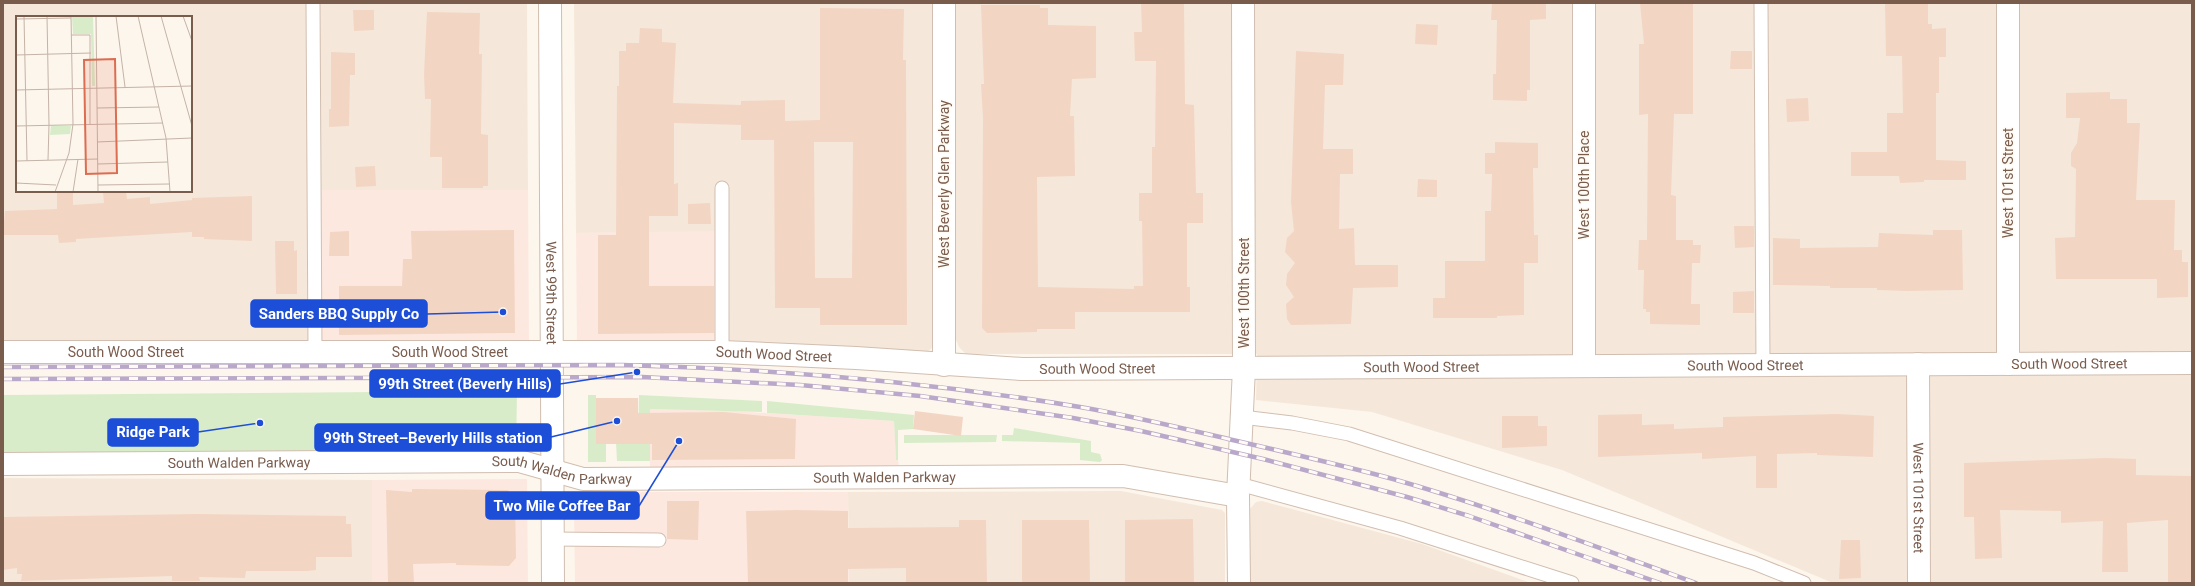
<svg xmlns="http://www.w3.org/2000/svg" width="2195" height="586" font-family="Roboto,sans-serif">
  <rect width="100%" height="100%" fill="#fdf6ec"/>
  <g fill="#f5e8da" fill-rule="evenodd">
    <path d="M 3,3 L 527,3 L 528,190 L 314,190 L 315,343 L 3,342 ZM 17,17 L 191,17 L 191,191 L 17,191 Z"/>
    <polygon points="574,3 933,3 933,347 927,352 918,351 729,343 729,232 576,233"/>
    <polygon points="956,3 2192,3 2192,583 1833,583 1562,470 1372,412 1256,400 1257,354 966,354 959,347 956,340"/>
    <polygon points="3,478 372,480 372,583 3,583"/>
    <polygon points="1121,491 1222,510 1225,513 1225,583 849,583 848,492"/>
    <polygon points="1262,501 1422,544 1531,583 1250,583 1249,510 1256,502"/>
  </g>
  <g fill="#fde8e0">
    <polygon points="314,190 528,190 529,343 315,343"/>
    <polygon points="730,231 729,343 577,344 576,233"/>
    <polygon points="650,409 734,411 894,421 896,460 898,460 899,467 650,468"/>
    <polygon points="527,479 528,583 372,583 372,480"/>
    <polygon points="585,492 848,492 849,583 575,583 574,504 579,493"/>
  </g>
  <g fill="#d8ecc9">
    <polygon points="517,391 516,453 3,452 3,395"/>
    <polygon points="588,395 596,395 596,443 606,444 606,462 588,462"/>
    <polygon points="639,395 762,401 762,412 650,409 650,461 617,461 616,443 638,443"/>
    <polygon points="767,401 914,415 913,429 898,430 898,460 896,460 894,421 767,413"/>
    <polygon points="1014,428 1091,441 1091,452 1100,454 1102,460 1100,462 1080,460 1080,443 1002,441 1002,435 1013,435"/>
    <polygon points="904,435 997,435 996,442 904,443"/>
  </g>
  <g fill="#f3d5c3" fill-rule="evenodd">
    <polygon points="1141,3 1184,3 1185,104 1194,105 1196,193 1203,193 1203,223 1187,223 1187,287 1190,287 1190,312 1075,312 1075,329 1037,329 1037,332 987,333 982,328 982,318 983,118 981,84 984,84 981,5 1040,5 1040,8 1048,8 1048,25 1096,26 1096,78 1072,79 1070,116 1074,116 1075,176 1037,177 1038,287 1134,289 1134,286 1143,286 1142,221 1139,221 1139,193 1152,193 1152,147 1155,147 1156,61 1135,61 1134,32 1142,32"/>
    <polygon points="1492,3 1546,3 1546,19 1530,20 1530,90 1527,90 1527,101 1493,100 1493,74 1496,74 1497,20 1491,20"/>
    <polygon points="1640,3 1693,3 1693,114 1674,114 1671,195 1676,196 1676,240 1693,240 1693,245 1701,245 1700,263 1692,263 1691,304 1700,304 1700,325 1650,324 1650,312 1646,312 1646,309 1643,309 1644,270 1638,270 1639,240 1647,240 1648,114 1639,115 1639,44 1644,44"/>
    <polygon points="1885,3 1928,3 1928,24 1932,24 1932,29 1946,28 1946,57 1939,57 1939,93 1936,93 1936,160 1966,161 1966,180 1924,180 1924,182 1900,183 1899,176 1851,176 1851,152 1887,152 1887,113 1903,113 1902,56 1886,56"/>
    <path d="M 820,8 L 904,9 L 903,60 L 906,60 L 907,325 L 820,325 L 820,308 L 775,308 L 774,140 L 741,140 L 741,125 L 674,123 L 674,184 L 678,183 L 678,216 L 649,216 L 649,286 L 714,286 L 714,333 L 598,334 L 598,235 L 616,235 L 617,86 L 619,86 L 619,51 L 626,51 L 626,43 L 639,43 L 640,28 L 662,29 L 662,42 L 676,43 L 673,103 L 741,105 L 741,101 L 785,100 L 785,121 L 820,120 ZM 814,142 L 853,142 L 852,278 L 815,278 Z"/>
    <polygon points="353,10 374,10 374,30 354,31"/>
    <polygon points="427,12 480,13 479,54 482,54 481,134 488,135 488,186 483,186 483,188 442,188 442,157 430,157 431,99 425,99 424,74"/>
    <polygon points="1416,24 1438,25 1437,45 1415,44"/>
    <polygon points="1296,51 1344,54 1343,85 1325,85 1323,149 1353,149 1353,174 1340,174 1339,229 1354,228 1355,265 1398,265 1398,287 1353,288 1351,324 1291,325 1287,319 1286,304 1294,297 1286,285 1287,274 1295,263 1285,252 1287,238 1294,231 1291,202"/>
    <polygon points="1731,51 1752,51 1752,69 1730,69"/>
    <polygon points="331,52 355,53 355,75 350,75 349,126 329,127 329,109 331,109"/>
    <polygon points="2110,92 2110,99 2127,99 2127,123 2140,123 2136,200 2175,200 2174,250 2182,250 2182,262 2188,262 2188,297 2157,298 2157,279 2056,279 2055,238 2075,237 2076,169 2071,166 2071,153 2077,143 2080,118 2066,118 2066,93"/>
    <polygon points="1808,98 1809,121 1787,122 1786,99"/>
    <polygon points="1495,142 1538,143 1538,168 1533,168 1534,235 1538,235 1538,263 1524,263 1524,315 1497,316 1497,318 1433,318 1433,298 1445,298 1445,261 1485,261 1485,211 1491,211 1492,174 1485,174 1485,153 1495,153"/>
    <polygon points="375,166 376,186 356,187 355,167"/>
    <polygon points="1418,179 1437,180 1437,197 1417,197"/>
    <polygon points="57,191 73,191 73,205 104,203 103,193 126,191 127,199 150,197 150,204 192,200 192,198 252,196 252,241 204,239 204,237 192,237 192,232 76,239 76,242 59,243 58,235 3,235 5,211 57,209"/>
    <polygon points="710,203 711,224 688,224 688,204"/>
    <polygon points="1734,226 1754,226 1754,247 1735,248"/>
    <polygon points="514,230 515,333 339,335 339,286 402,286 403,259 412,259 411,231"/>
    <polygon points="1933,230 1962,230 1963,290 1907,291 1877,290 1877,288 1830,288 1830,286 1773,285 1773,238 1800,239 1800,248 1878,247 1879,233 1933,235"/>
    <polygon points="349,231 349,256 329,256 330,232"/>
    <polygon points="275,241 294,241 294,251 297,250 297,294 276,294"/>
    <polygon points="1754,291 1754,313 1733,313 1733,292"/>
    <polygon points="596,398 638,398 638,413 724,412 796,419 795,459 652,460 652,444 596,444"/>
    <polygon points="915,411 963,417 961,436 913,429"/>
    <polygon points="1642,414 1642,425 1674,424 1674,429 1723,427 1723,417 1837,414 1874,416 1873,457 1817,455 1817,453 1777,454 1777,488 1756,488 1756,456 1702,459 1702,453 1598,457 1598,415"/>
    <polygon points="1502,416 1538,416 1538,426 1547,426 1547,446 1502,448"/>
    <polygon points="2106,458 2136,459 2136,475 2192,476 2192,582 2168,582 2168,520 2127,523 2128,572 2102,572 2103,521 2061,523 2061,511 2000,510 2002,558 1975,559 1974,517 1964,517 1964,463"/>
    <polygon points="412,489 508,490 515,498 516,558 509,566 456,565 456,563 413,564 414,583 388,583 386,490 412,492"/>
    <polygon points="667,501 699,501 698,540 667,539"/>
    <polygon points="796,510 848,511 848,528 959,527 959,520 986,520 987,583 913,583 906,582 906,568 848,569 848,583 748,583 746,511"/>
    <polygon points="197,514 346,516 346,524 351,524 352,557 316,557 316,570 308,571 246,571 245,578 199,577 200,581 172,581 172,576 21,581 22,574 17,574 17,568 3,570 3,517"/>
    <polygon points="1193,519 1194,583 1125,583 1125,520"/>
    <polygon points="1022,520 1089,520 1090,583 1022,583"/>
    <polygon points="1841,540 1860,540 1861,578 1839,579"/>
  </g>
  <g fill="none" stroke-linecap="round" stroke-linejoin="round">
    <g stroke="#d1beb0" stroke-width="15">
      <g id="service">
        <polyline points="313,3 315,352"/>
        <polyline points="1761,3 1763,365"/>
        <polyline points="722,188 722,352"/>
        <polyline points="1242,417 1292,423 1349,434 1754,563 1804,583"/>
        <polyline points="1239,484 1400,528 1572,583"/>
        <polyline points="552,539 659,540"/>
      </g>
    </g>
    <g stroke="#d1beb0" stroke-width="24">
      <g id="minor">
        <polyline points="1584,3 1584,366"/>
        <path id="s1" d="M 3,352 L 722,352 L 856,358 L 1022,369 L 2192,363"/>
        <path id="s2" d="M 1918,364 L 1919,583"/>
        <polyline points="2008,364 2008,3"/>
        <polyline points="944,365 944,3"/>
        <path id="s3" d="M 3,464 L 519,461 L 583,479 L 1123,476 L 1238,496"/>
        <polyline points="1239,583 1238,496 1244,368 1243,3"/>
      </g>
    </g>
    <g stroke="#d1beb0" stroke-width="24">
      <g id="tertiary">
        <path id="s4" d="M 550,3 L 553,583"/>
      </g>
    </g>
    <use href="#service" stroke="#fff" stroke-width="13"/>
    <use href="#minor" stroke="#fff" stroke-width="22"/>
    <use href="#tertiary" stroke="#fff" stroke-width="22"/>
    <g stroke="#b9a8c9" stroke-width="4.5">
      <g id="rail">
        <path d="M 3,367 L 623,365 C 777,369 929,382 1080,407 C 1133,416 1185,429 1237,441 C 1289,453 1341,465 1393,479 C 1495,508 1596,547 1696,583"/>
        <polyline points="3,379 642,377 800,385 920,396 1073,418 1141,431 1263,459 1407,497 1469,516 1660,583"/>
      </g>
    </g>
    <use href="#rail" stroke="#fffaf3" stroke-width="3" stroke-dasharray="9" stroke-linecap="butt"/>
  </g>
  <g text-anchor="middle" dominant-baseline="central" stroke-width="3" stroke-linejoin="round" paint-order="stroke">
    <g font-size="14" fill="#7a5c4d" stroke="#fffaf3">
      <text transform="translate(2008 183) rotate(-90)">West 101st Street</text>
      <text transform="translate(944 184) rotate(-90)">West Beverly Glen Parkway</text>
      <text transform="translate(1584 185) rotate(-90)">West 100th Place</text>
      <text stroke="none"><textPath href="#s4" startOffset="290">West 99th Street</textPath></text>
      <text transform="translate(1244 293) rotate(-90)">West 100th Street</text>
      <text stroke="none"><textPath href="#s1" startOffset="123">South Wood Street</textPath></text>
      <text stroke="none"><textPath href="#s1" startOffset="447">South Wood Street</textPath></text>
      <text stroke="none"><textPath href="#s1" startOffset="771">South Wood Street</textPath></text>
      <text stroke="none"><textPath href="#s1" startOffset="2067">South Wood Street</textPath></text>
      <text stroke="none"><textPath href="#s1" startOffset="1743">South Wood Street</textPath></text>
      <text stroke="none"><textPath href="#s1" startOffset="1419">South Wood Street</textPath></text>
      <text stroke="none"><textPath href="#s1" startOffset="1095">South Wood Street</textPath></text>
      <text stroke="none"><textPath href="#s3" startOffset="236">South Walden Parkway</textPath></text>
      <text stroke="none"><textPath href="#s3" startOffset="560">South Walden Parkway</textPath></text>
      <text stroke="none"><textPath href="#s3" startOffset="884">South Walden Parkway</textPath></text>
      <text stroke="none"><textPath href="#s2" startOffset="134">West 101st Street</textPath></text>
    </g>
  </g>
  <g transform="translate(16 16)">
    <rect width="176" height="176" fill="#fdf6ec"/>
    <path d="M 56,0 L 77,0 L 79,70 L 76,70 L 75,18 L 57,18 ZM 35,110 L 55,110 L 54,118 L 34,119 Z" fill="#d8ecc9"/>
    <path fill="none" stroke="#c5b3a7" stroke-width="1" d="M 8,0 L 11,145M 31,0 L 33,109 L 32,144M 80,0 L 82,176M 100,0 L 109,71M 122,0 L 150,122 L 154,176M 145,0 L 176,110M 167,0 L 176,25M 0,3 L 55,2M 55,19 L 74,19 L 74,108M 0,39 L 75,37M 0,74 L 176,70M 81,92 L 143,91M 0,110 L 147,107M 81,126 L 176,122M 0,145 L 82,143M 82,148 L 152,146M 0,167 L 40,169M 82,169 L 154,168M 39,176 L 53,137 L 57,108 L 55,0M 57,176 L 62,143"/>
    <path fill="#dc6d51" fill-opacity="0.15" stroke="#dc6d51" stroke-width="2" d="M 99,43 L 101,157 L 70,158 L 68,44 Z"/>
    <rect width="176" height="176" fill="none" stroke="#7a5c4d" stroke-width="2"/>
  </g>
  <path fill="none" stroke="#1d4ed8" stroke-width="1.5" d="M503 312L427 314M637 372L560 384M260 423L198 432M617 421L551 437M679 441L639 506"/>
  <g fill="#1d4ed8" stroke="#fffaf3" stroke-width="1.5">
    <circle cx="503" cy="312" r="4"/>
    <circle cx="637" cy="372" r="4"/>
    <circle cx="260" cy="423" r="4"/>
    <circle cx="617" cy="421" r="4"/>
    <circle cx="679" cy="441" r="4"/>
  </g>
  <g fill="#1d4ed8" stroke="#1d4ed8" stroke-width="1.5">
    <rect x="251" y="300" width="176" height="27" rx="4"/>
    <rect x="370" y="370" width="190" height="27" rx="4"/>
    <rect x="108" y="419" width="90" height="27" rx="4"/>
    <rect x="315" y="424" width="236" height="27" rx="4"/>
    <rect x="486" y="492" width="153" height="27" rx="4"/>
  </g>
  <g font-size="15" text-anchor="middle" font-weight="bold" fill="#fff">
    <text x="339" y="319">Sanders BBQ Supply Co</text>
    <text x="465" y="389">99th Street (Beverly Hills)</text>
    <text x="153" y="437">Ridge Park</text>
    <text x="433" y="443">99th Street–Beverly Hills station</text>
    <text x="562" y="511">Two Mile Coffee Bar</text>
  </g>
  <rect width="2195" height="586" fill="none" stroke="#7a5c4d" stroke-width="8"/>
</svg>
